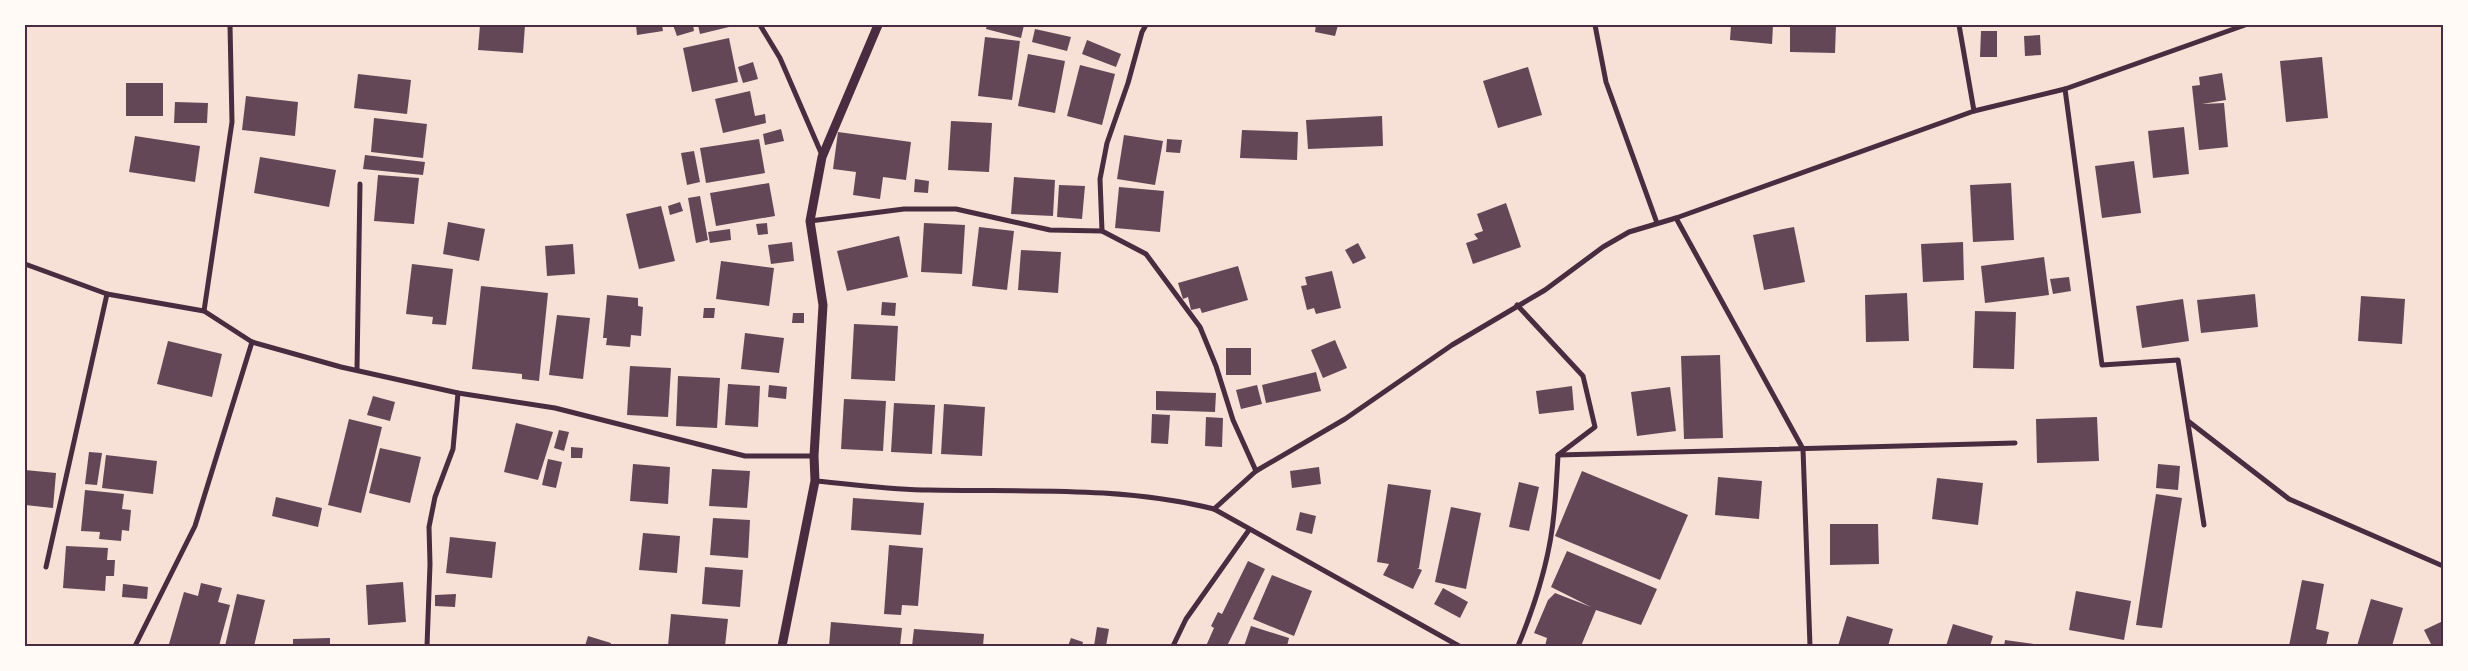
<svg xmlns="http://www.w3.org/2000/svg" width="2468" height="671" font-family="Spectral,serif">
  <rect width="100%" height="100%" fill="#f7e1d7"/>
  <g fill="#644757">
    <polygon points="480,25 525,25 523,53 478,50"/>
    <polygon points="636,25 662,25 663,31 637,35"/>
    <polygon points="673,25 693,25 694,31 677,36"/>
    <polygon points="698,25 733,25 733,26 700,34"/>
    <polygon points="987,25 1024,25 1021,38 986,29"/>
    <polygon points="1316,25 1338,25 1335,36 1315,32"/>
    <polygon points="1731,25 1773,25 1772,44 1730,40"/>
    <polygon points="1790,25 1836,25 1835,53 1790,52"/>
    <polygon points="1035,29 1071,37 1067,51 1032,42"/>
    <polygon points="1981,31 1997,31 1997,57 1980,57"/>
    <polygon points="2040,35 2041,55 2025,56 2024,36"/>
    <polygon points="985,37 1020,41 1012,100 978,96"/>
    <polygon points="729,38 738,82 692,92 683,48"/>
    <polygon points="1087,40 1121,54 1116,67 1082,54"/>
    <polygon points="1028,54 1065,61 1055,113 1018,106"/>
    <polygon points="2322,57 2328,118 2286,122 2280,61"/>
    <polygon points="753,62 758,79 743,83 738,67"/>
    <polygon points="1080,65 1115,74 1102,125 1067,116"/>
    <polygon points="1528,67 1542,115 1498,128 1483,81"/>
    <polygon points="2222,73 2226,100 2202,104 2224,103 2228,147 2199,150 2192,86 2200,85 2199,77"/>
    <polygon points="358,74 411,80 407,114 354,108"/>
    <rect x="126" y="83" width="37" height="33"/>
    <polygon points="750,91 755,116 765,114 766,123 723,133 715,99"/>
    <polygon points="246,96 298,102 295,136 242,130"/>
    <polygon points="175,102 208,103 207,123 174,123"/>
    <polygon points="1382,116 1383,146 1308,149 1306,120"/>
    <polygon points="374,118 427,124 423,158 371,152"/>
    <polygon points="951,121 992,123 989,172 948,170"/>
    <polygon points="2184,127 2189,174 2153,178 2148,131"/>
    <polygon points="781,129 784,141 765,145 763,134"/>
    <polygon points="1242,130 1298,132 1297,160 1240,158"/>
    <polygon points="838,132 911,142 906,180 883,177 880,199 853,195 856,172 833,169"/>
    <polygon points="1124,135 1163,141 1155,185 1117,179"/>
    <polygon points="135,136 200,146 195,182 129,172"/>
    <polygon points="759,139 765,173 706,183 700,148"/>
    <polygon points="1167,139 1182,140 1180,153 1166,152"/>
    <polygon points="694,151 700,182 687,185 681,153"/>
    <polygon points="365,155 425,162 423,175 363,169"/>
    <polygon points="260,157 336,170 329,207 254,193"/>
    <polygon points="2134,161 2141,213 2102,218 2095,166"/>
    <polygon points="378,175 419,178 414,224 374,221"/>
    <polygon points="1014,177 1055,180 1053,216 1011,214"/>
    <polygon points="915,179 929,181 928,193 914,192"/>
    <polygon points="769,183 775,216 716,226 710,193"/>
    <polygon points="2011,183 2014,240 1973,242 1970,185"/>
    <polygon points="1059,185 1085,186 1082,219 1057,217"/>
    <polygon points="1119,187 1164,191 1160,232 1115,228"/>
    <polygon points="700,196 708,240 696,243 688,198"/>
    <polygon points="680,202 683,211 670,215 668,206"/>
    <polygon points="1506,203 1521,247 1473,264 1466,243 1478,239 1474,234 1483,231 1477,214"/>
    <polygon points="661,206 675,261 639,269 626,214"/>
    <polygon points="448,222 485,229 479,261 443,254"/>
    <polygon points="767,223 768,234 758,235 756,224"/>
    <polygon points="924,223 965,225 962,274 921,272"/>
    <polygon points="979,227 1014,231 1007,290 972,286"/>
    <polygon points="1794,227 1805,282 1764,290 1753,235"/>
    <polygon points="730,229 731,240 710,243 708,232"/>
    <polygon points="899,236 908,277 847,291 837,251"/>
    <polygon points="792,242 794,261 771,264 768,245"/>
    <polygon points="1963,242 1964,280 1923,282 1921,244"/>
    <polygon points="1358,243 1366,258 1353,264 1345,250"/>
    <polygon points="573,244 575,274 547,276 545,246"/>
    <polygon points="1021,250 1061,252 1058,293 1018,290"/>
    <polygon points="2044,257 2049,295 1985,303 1981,266"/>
    <polygon points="721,261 774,268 769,306 716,299"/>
    <polygon points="412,264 453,269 446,325 432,324 433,317 406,314"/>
    <polygon points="1238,266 1248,300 1202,313 1200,308 1191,310 1188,297 1183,299 1178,283"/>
    <polygon points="1332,271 1341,308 1316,314 1314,308 1307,310 1301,286 1307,285 1305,277"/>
    <polygon points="2069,277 2071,291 2053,294 2050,279"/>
    <polygon points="481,286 548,293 539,381 522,379 522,374 472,369"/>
    <polygon points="1907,293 1909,341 1866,342 1865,295"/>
    <polygon points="2255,294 2258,327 2201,333 2197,300"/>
    <polygon points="607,295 638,298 638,306 643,307 641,336 631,335 630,347 606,345 607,338 603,338"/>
    <polygon points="2361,296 2405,299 2402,344 2358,341"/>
    <polygon points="2183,299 2189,341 2142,348 2136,306"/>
    <polygon points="882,302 896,303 895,316 881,315"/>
    <polygon points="704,308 715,308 714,318 703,318"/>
    <polygon points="1975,311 2016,312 2014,369 1973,368"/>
    <polygon points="793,313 804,313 804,323 792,323"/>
    <polygon points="557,315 590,318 583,379 549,375"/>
    <polygon points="854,324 898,326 895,381 851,379"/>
    <polygon points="745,333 784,338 779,373 741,369"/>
    <polygon points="1335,340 1347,368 1323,378 1311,350"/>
    <polygon points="168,341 222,354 212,397 157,384"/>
    <rect x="1226" y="348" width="25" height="27"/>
    <polygon points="1720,355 1723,438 1684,439 1681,356"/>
    <polygon points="630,366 671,368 668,417 627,415"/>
    <polygon points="1316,372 1321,391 1266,403 1262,385"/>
    <polygon points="678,376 720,378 717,428 676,426"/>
    <polygon points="728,384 760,386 758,427 725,425"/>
    <polygon points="769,385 787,387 786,399 768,397"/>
    <polygon points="1257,385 1262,404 1241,409 1236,390"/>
    <polygon points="1572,386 1574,410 1539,414 1536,391"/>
    <polygon points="1670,387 1676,431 1637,436 1631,392"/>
    <polygon points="1156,391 1216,393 1215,412 1156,410"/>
    <polygon points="373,396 395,402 390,421 367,415"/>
    <polygon points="844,399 886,401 883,451 841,449"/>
    <polygon points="894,403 935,405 932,454 891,452"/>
    <polygon points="944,404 985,407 982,456 941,454"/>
    <polygon points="1152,414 1170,415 1168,444 1151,443"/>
    <polygon points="1206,417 1223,418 1222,447 1205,446"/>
    <polygon points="2097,417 2099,461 2037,463 2036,419"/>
    <polygon points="349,419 382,427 361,513 328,505"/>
    <polygon points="516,423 553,432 538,480 504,472"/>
    <polygon points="559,430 569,432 564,451 554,448"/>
    <polygon points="571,447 583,448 582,458 571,458"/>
    <polygon points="380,448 421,457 410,503 369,493"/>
    <polygon points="89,452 102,453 97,485 85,484"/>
    <polygon points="106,455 157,461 153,494 102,488"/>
    <polygon points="548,459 562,462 556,488 542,485"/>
    <polygon points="633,464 670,467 668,504 630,501"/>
    <polygon points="2158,464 2180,466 2178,490 2156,488"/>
    <polygon points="1319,467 1321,484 1292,488 1290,471"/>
    <polygon points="712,469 750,471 747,508 709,506"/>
    <polygon points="25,470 56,473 53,508 25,505"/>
    <polygon points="1582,471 1688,515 1660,580 1555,536"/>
    <polygon points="1718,477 1762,481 1759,519 1715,515"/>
    <polygon points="1937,478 1983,483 1978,525 1932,519"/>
    <polygon points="1519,482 1539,487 1529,531 1509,527"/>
    <polygon points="1388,484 1431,490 1419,568 1417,568 1422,570 1413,589 1383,575 1389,564 1377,562"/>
    <polygon points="85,490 124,494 122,509 131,510 129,531 122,530 121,541 99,539 100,532 81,531"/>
    <polygon points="2156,494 2182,498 2162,628 2136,625"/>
    <polygon points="276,497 322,508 318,527 272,516"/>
    <polygon points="853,498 924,503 921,535 851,530"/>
    <polygon points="1451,507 1481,513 1466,589 1435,582"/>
    <polygon points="1300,512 1316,516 1312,534 1296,530"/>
    <polygon points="713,518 750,520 748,558 710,555"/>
    <polygon points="1830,524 1878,524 1879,564 1830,565"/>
    <polygon points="643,533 680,536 677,573 639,570"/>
    <polygon points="450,537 496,542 492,578 446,573"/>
    <polygon points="889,545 923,548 918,606 902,605 901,615 884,614"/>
    <polygon points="66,546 108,548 107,560 115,560 114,576 106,576 105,591 63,588"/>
    <polygon points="1567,551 1657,589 1641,625 1596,610 1581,646 1545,646 1547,638 1534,633 1548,600 1555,593 1591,607 1551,587"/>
    <polygon points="1248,561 1265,569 1227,646 1206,646 1214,628 1211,626 1218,612 1222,614"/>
    <polygon points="705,567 743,570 740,607 702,604"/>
    <polygon points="1272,575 1312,591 1294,636 1253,619"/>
    <polygon points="2302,580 2324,584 2316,629 2329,632 2326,646 2289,646"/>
    <polygon points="403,582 406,622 368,625 366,585"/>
    <polygon points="201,583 222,588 218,602 230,605 219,646 169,644 184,592 198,596"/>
    <polygon points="123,584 148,587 147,599 122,597"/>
    <polygon points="1443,588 1468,602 1460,618 1434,604"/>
    <polygon points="2076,591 2131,601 2124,640 2069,630"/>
    <polygon points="237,594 265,600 254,646 225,646"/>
    <polygon points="456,594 455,607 435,606 435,595"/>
    <polygon points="2371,599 2403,608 2392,646 2357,646"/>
    <polygon points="671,614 728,619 725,646 668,646"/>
    <polygon points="1847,616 1893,629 1888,646 1838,646"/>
    <polygon points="2443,621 2443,646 2432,646 2424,630"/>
    <polygon points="831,622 902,628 900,646 829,646"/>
    <polygon points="1953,624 1993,636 1990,646 1946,646"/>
    <polygon points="1251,626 1289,638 1287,646 1244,646"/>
    <polygon points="1097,627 1109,629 1106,646 1094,646"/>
    <polygon points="914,629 984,634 983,646 912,646"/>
    <polygon points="588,636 611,643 610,646 585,646"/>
    <polygon points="330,638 330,646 293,646 293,639"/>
    <polygon points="1071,638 1083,642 1082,646 1068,646"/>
    <polygon points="2005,640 2042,645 2042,646 2004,646"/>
  </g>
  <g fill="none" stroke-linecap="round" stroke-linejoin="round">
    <g stroke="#4a2c40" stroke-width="5">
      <polyline points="760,25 780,58 822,155"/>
      <polyline points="1595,25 1606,82 1657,223"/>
      <polyline points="1959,25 1974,111"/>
      <polyline points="2065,89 2102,365 2178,360 2204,525"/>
      <polyline points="1676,218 1803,449 1810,646"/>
      <polyline points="810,221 904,209 956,209 1050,230 1102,231 1146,254 1200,327 1216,366 1233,420 1256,471"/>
      <polyline points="1102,231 1100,179 1107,143 1128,83 1142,32 1146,25"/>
      <polyline points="25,264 107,294 204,311 252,342 341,367 458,393 555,408 745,456 814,456"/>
      <path d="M 1517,305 L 1583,376 L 1595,427 L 1558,455 C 1557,474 1556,494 1554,513 C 1550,558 1535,605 1518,646"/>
      <polyline points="204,311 232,122 230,25"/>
      <polyline points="357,369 360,184"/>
      <polyline points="2188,421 2289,499 2443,566"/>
      <polyline points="1558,455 2015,443"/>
      <path d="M 815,481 C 853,484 891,490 929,490 C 1024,492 1121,486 1214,509 L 1459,646"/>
      <polyline points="1214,509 1256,471 1345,419 1452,345 1545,290 1603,247 1629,232 1676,218 1974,111 2065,89 2245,25"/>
      <polyline points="46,567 107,294"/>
      <polyline points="135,646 195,526 252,342"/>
      <polyline points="427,646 430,564 429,527 435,497 453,449 458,393"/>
      <polyline points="1173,646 1186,619 1249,530"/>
    </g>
    <polyline stroke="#4a2c40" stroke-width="9" points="782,646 815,481 814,456 823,305 810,221 822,157 878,25"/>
  </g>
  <rect width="2468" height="671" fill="none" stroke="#fffaf5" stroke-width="52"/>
  <rect x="26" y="26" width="2416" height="619" fill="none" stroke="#4a2c40" stroke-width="2"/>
</svg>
